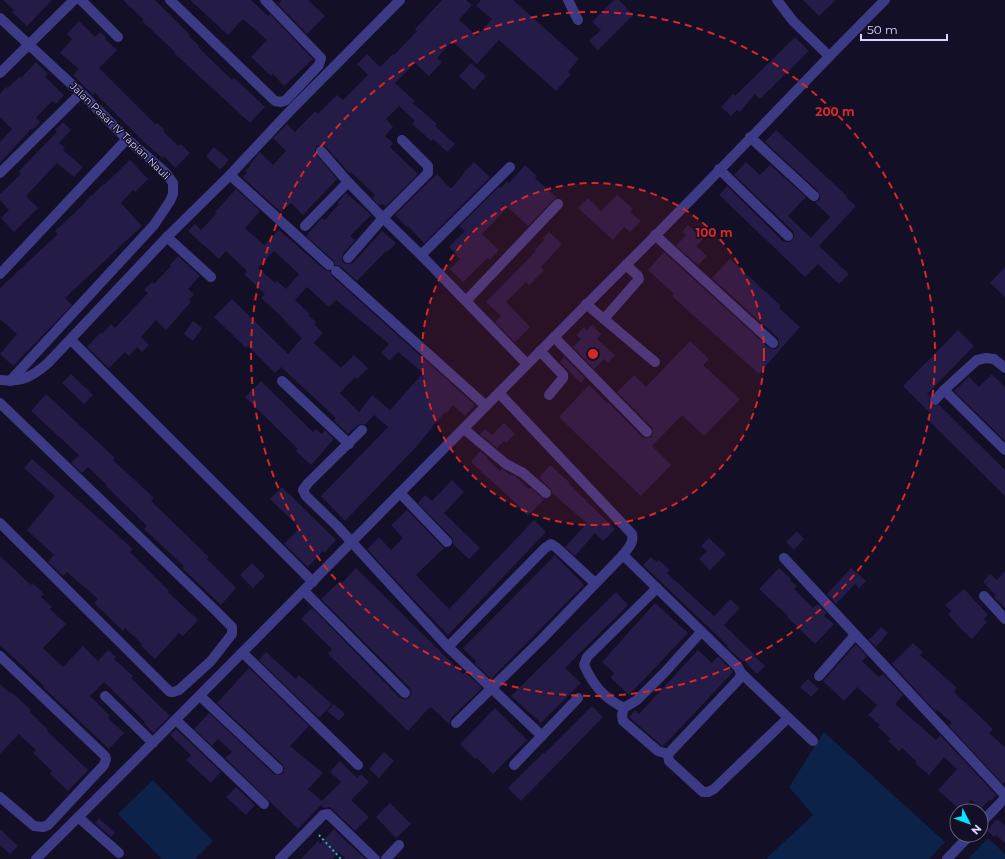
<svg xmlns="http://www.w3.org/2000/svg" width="1005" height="859" font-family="Montserrat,sans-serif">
  <rect width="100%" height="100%" fill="#130f26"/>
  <g fill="#0c2248">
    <polygon points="824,732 945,842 929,859 766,859 813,815 789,787"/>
    <polygon points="153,780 213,841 195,859 162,859 118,814"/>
    <polygon points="988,838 1005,854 1005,859 968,859"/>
  </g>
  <g fill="#241b47" fill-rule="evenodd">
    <polygon points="3,0 52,0 27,26 12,12 14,10"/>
    <polygon points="123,0 155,0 190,35 189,36 199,46 198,47 232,80 234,78 265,107 250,123 174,53 175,52 142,21 144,20"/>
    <polygon points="190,0 251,0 268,16 270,14 313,59 284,86 273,74 271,76 251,57 267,40 243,19 228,35"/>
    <polygon points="282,0 308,0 325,16 307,34 278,4"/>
    <polygon points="442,0 466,0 472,5 459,20 477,36 492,19 476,6 481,0 513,0 579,59 568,72 571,74 556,91 499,40 477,64 452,41 437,58 442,62 429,76 415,63 395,83 415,101 413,103 437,124 435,126 455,144 447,152 433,139 431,141 412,124 415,121 399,106 386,119 393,127 385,136 393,143 390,147 418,174 386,206 381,204 379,205 372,198 375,195 351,172 350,174 326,147 323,145 316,146 315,153 337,179 303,215 291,203 281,212 242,177 247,173 245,171 251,165 250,164 260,152 273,165 286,151 273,138 287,124 295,132 315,111 318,114 337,95 343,100 368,75 357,64 367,54 380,67 393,54 394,55 417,31 415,29"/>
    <polygon points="614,0 619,0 633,15 598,50 589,41 601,30 592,22"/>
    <polygon points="803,0 836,0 819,16"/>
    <polygon points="79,21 95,37 100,32 107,38 105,39 117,50 99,68 155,124 157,123 165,130 163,131 178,146 181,144 190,153 175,168 164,156 162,158 149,146 149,147 95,93 93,95 73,75 79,69 60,53 72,39 67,34"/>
    <polygon points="795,37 809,51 760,99 755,94 740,112 737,110 731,116 721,107 733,94 735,96"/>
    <polygon points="36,62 48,74 45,77 64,95 56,104 52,101 36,118 40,122 32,130 31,129 0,163 0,142 12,129 0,117 0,94 6,87 8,88 20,76 21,78"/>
    <polygon points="471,63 486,76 474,90 459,76"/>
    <polygon points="63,122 71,130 59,143 65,148 63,150 83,167 74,177 57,163 26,196 38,208 14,232 1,218 9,210 0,200 0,194 21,174 19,171 57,132 55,130"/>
    <polygon points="776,130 847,196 846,197 856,206 819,246 849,274 839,284 818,264 805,277 719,195 727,186 783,241 790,242 794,237 793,231 734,175 746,162 760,175 770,165 806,197 788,216 811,238 830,217 815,202 818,201 820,198 818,191 765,142"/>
    <polygon points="214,147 229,160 220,170 206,156"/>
    <polygon points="130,160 148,179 135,192 133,190 121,203 142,226 65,298 72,305 13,366 0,354 17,334 0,319 0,288 58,234 55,231 83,205 91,195 92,196 103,184 104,185"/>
    <polygon points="474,162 490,177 424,243 408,226 407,227 395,215 437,174 450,188 452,188 465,172 464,172"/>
    <polygon points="525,165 537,176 535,178 557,198 553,200 528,226 508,207 482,234 499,250 490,260 487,258 463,282 450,269 460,259 449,247 465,231 459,226 499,187 501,188 507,181 509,183"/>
    <path d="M 236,189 L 260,211 L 245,228 L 264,245 L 279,230 L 325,270 L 330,271 L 332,276 L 475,405 L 465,416 L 453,405 L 447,413 L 445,412 L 415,448 L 345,521 L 321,496 L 388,427 L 374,415 L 365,425 L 361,424 L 358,425 L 348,434 L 334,421 L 336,418 L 281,367 L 275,373 L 248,346 L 246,348 L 214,317 L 232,299 L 288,354 L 302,338 L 282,318 L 282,317 L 261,298 L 265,294 L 244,274 L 247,271 L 226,251 L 219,259 L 188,231 L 195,224 L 201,230 L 217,213 L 215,212 ZM 274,251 L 299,274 L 286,289 L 277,281 L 275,283 L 258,268 ZM 307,287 L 329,307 L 336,300 L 389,344 L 381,353 L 390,361 L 398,352 L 423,373 L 390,410 L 372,395 L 359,412 L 340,393 L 355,377 L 357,379 L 368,368 L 354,355 L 341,368 L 314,343 L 323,333 L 314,324 L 316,322 L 308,315 L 310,314 L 295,300 Z"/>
    <polygon points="346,193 371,215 350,236 355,240 343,254 342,260 343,263 347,264 353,263 382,231 396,243 387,252 386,251 357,281 340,266 335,265 333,260 306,236 322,218 325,220 331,213 339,204 337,203"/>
    <polygon points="617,195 633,209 630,212 641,221 630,232 624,227 613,240 578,208 588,198 601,211"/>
    <polygon points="688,225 703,239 696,246 707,256 698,265 676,246 686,235 682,232"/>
    <polygon points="549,232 562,244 541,267 544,270 529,285 526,282 506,302 530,327 515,342 495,322 501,316 486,302 536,251 535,250 544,240 543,238"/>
    <polygon points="664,252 769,348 775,349 778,348 779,344 778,338 712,278 730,259 781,306 779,308 800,327 759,374 684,307 672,296 674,294 648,270"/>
    <polygon points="178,256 200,276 188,289 194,294 189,300 191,302 166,330 156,320 141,337 149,345 142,352 137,347 129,356 125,352 109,368 87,347 101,332 102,334 111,324 115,328 148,293 144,290 152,282 154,284 171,266 170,265"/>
    <polygon points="1005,267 1005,297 990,283"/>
    <polygon points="193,321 202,328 193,341 184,334"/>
    <polygon points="592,325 601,334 597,339 615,355 608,363 604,359 594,369 573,347 581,339 576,335 584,327 587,330"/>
    <polygon points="958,330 974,346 927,394 930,397 929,402 933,406 939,405 1005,470 1005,496 926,418 931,414 903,386"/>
    <polygon points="690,341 709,359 703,365 740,399 704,436 682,415 652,446 671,465 641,496 559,417 589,385 607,403 608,402 642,437 646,438 651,437 653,433 652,427 617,392 634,375 646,387"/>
    <polygon points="564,357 585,378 581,383 560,362"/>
    <polygon points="71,374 93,395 84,404 62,383"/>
    <polygon points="992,374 1005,387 1005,441 954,391 969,377 979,387"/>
    <polygon points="261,381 313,432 316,429 322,434 325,430 334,439 311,465 296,451 298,449 245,397"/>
    <polygon points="46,394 115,458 113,460 154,498 151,501 209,557 207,559 236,588 221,605 182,568 184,566 144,529 147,526 106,486 107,485 88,467 82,473 71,463 79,455 31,411"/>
    <polygon points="504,423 515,434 506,443 504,441 497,448 480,434 485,429 492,435"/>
    <polygon points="480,451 488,458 487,459 500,471 502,469 510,475 511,474 515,476 529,489 530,488 544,499 528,516 519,507 520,507 471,462"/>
    <polygon points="32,459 133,549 130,552 169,591 168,592 198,620 183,636 179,633 155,659 141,646 142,644 125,628 123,631 94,603 98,599 67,572 63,576 48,562 54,555 27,530 55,496 24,468"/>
    <polygon points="550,465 570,483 569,484 615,529 603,541 595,533 575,556 565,547 587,523 552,493 550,488 539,478"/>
    <polygon points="452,480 464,492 444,513 480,548 469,559 453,544 452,538 418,503 425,495 432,501"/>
    <polygon points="282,487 336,540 324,553 323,551 308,567 284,544 300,528 270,499"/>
    <polygon points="407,510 444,548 416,575 449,609 534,520 546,532 448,635 414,600 367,549 379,537 391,550 403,538 391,525"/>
    <polygon points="797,531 804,539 794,550 786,542"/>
    <polygon points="709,538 726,554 710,570 699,559 707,551 701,546"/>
    <polygon points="555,555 584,585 491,679 474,663 476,661 463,648"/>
    <polygon points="0,556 31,585 33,583 44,594 41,597 52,607 50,609 66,624 43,648 63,667 83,646 98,661 108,650 116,657 114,659 133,676 131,678 170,716 153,733 144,723 145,722 104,682 90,696 110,716 108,718 124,733 109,749 43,687 44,686 0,645"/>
    <polygon points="651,557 657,562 659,560 670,570 667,573 714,616 730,599 740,608 724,625 755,655 754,656 765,666 757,674 744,661 743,662 727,647 728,646 643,565"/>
    <polygon points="252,563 265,576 253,588 240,575"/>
    <polygon points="356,568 463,674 465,672 482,688 451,718 449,724 431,707 430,709 429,708 408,731 328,654 332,649 301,619 312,608 400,698 404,699 409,698 411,694 410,688 321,599 340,581 342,583"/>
    <polygon points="779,568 791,579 790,580 797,586 794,589 813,608 818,604 827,613 824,616 834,624 815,644 787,617 788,616 759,589"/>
    <polygon points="851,568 866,581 859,588 855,584 836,604 827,594"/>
    <polygon points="1005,571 1005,608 994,597 996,596 983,582 990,574 997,580"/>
    <polygon points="964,589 988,615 984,619 987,622 972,639 961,629 948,614 951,611 945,605"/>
    <polygon points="616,592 628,605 565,668 581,683 541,723 511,696"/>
    <polygon points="655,603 688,633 629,695 611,678 614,673 602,662"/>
    <polygon points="881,627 888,633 876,647 869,640"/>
    <polygon points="913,643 923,652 920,655 957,688 954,692 993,729 989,733 1005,747 1005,782 1003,784 949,726 952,723 937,710 936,712 892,664"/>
    <polygon points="856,644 867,656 862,661 879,677 883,674 903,695 895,704 936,740 940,735 996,795 991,801 990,799 981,809 971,800 961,811 938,790 957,769 944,757 929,775 915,763 917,762 902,748 899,751 888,741 891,739 878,727 880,725 868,715 877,705 857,687 844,701 823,681"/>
    <polygon points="698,650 712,663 718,656 733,672 671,738 663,746 661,745 629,717 635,710 639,714"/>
    <polygon points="266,652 296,679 299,675 332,704 319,718 259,660"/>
    <polygon points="249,668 309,726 290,746 323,773 308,789 322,801 341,782 330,772 340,761 357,778 361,774 369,782 351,800 369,817 355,831 330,807 324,808 321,805 298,829 225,758 232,752 218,739 212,746 194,729 209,713 274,774 280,775 283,773 284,768 282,764 217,703"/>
    <polygon points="808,679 819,689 811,697 800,687"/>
    <polygon points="0,684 10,693 11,692 31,710 30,712 48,730 47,731 88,770 68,791 50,774 52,771 33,753 36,750 19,734 0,754"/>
    <polygon points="334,704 345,714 339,721 327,711"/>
    <polygon points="592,706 603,717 521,801 508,788 543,753 544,754"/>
    <polygon points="495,708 527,740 493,774 477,758 475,759 460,744"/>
    <polygon points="176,729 221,772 211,783 186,760 191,755 170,735"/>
    <polygon points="384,752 394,761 379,778 369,769"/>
    <polygon points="236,787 255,805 246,815 226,797"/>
    <polygon points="390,803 411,824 396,838 376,817"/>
    <polygon points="99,818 115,833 111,837 95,823"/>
    <polygon points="997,819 1005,826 1005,843 996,835 994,837 987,831"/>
    <polygon points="0,829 18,846 10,854 0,845"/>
    <polygon points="334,829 347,842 366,859 346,859 339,852 332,859 301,859 318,841 320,844"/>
  </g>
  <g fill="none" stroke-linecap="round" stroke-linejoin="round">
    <polyline stroke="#2fb8b0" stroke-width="2" stroke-dasharray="2 3" stroke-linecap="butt" points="319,835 341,859"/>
    <g stroke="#3d3a85" stroke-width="10">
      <polyline points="81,0 118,37"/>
      <polyline points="170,0 275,101 281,102 286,100 319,65 321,58 265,0"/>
      <polyline points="568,0 578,20"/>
      <polyline points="777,0 793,21 829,56"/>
      <polyline points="0,18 81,93 127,139 166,173 173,183 173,194 170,201 154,225 10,381"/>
      <polyline points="0,73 74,0"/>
      <polyline points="750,137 814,196"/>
      <polyline points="321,151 348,182 383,218 421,255 527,364"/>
      <polyline points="719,169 788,236"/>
      <polyline points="0,173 81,93"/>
      <polyline points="230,175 329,265"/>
      <polyline points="305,226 348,182"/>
      <polyline points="655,235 773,343"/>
      <polyline points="167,237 211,277"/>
      <polyline points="421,255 510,167"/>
      <polyline points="348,258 383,218 428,173 428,166 402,140"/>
      <polyline points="336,271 486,406"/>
      <polyline points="0,274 127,139"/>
      <polyline points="466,301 558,204"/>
      <polyline points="586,304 655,362"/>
      <polyline points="604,319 639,279 638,276 626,265"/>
      <polyline points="554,337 647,432"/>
      <polyline points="71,340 313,582"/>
      <polyline points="540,351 563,375 563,378 549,395"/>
      <path d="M 0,380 C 22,382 32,377 48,363 L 167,237 L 230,175 L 287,114 L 400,0"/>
      <polyline points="282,381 349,444"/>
      <polyline points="944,390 1005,450"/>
      <path d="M 499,393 L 632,534 C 634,543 628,548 623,555"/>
      <polyline points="935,400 944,390 977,360 986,358 994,359 1005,368"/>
      <polyline points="0,403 214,609 232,627 232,634 211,661 179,690 173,692 170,692 0,523"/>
      <polyline points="464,429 506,464 523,473 546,493"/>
      <polyline points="362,430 308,483 303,490 306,496 337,526 448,647 542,736"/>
      <polyline points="400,493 447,542"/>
      <polyline points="784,558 1005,795"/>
      <polyline points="304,591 405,693"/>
      <polyline points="984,596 1005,619"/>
      <polyline points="448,647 545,548 551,544 557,548 595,583"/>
      <polyline points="243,653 358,765"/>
      <polyline points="0,656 105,756 106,759 104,765 48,825 43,827 34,826 0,797"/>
      <polyline points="741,673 813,741"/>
      <polyline points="819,676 855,635"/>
      <polyline points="105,696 153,743"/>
      <polyline points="200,696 278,769"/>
      <path d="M 624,708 C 604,698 593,685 584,665 L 587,657 L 657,588"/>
      <polyline points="176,720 264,804"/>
      <polyline points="456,723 541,640 623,555 738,667 741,673 739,679 671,751 668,754 669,761 703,792 708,792 714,789 788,718"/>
      <polyline points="668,754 658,751 623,721 622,715 624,708 637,700 666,671 701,632"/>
      <polyline points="514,765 578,698"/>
      <polyline points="78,817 119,853"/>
      <polyline points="981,823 1005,798"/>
      <path d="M 36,859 C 234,663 429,462 626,265 C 714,178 798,87 885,0"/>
      <polyline points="280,859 323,815 328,814 375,859"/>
      <polyline points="386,859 399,845"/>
      <polyline points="947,859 970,835"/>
    </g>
  </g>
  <circle cx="593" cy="354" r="171" fill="#d62828" fill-opacity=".12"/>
  <g fill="none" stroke="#d62828" stroke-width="2" stroke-dasharray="7 5">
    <circle cx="593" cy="354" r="171"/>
    <circle cx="593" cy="354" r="342"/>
  </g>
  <g text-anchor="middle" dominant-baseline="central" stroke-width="3" stroke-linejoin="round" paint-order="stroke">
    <g font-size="10" fill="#d9d4ff" stroke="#130f26">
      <text transform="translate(120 131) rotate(44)">Jalan Pasar IV Tapian Nauli</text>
    </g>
  </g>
  <circle cx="593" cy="354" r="6" fill="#d62828" stroke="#130f26" stroke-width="2"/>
  <g font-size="12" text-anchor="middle" font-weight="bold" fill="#d62828" stroke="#130f26" stroke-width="3" stroke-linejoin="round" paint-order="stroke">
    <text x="835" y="116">200 m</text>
    <text x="714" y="237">100 m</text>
  </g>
  <g transform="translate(969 823) rotate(132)"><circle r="19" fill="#130f26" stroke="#625e7d"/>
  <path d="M0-3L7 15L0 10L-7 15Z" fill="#00e5ff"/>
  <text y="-6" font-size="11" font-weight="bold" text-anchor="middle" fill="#d9d4ff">N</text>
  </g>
  <path d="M861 34v6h86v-6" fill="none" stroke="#d9d4ff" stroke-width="2"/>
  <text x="867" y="34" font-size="12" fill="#d9d4ff" stroke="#130f26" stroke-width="3" paint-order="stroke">50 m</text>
</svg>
